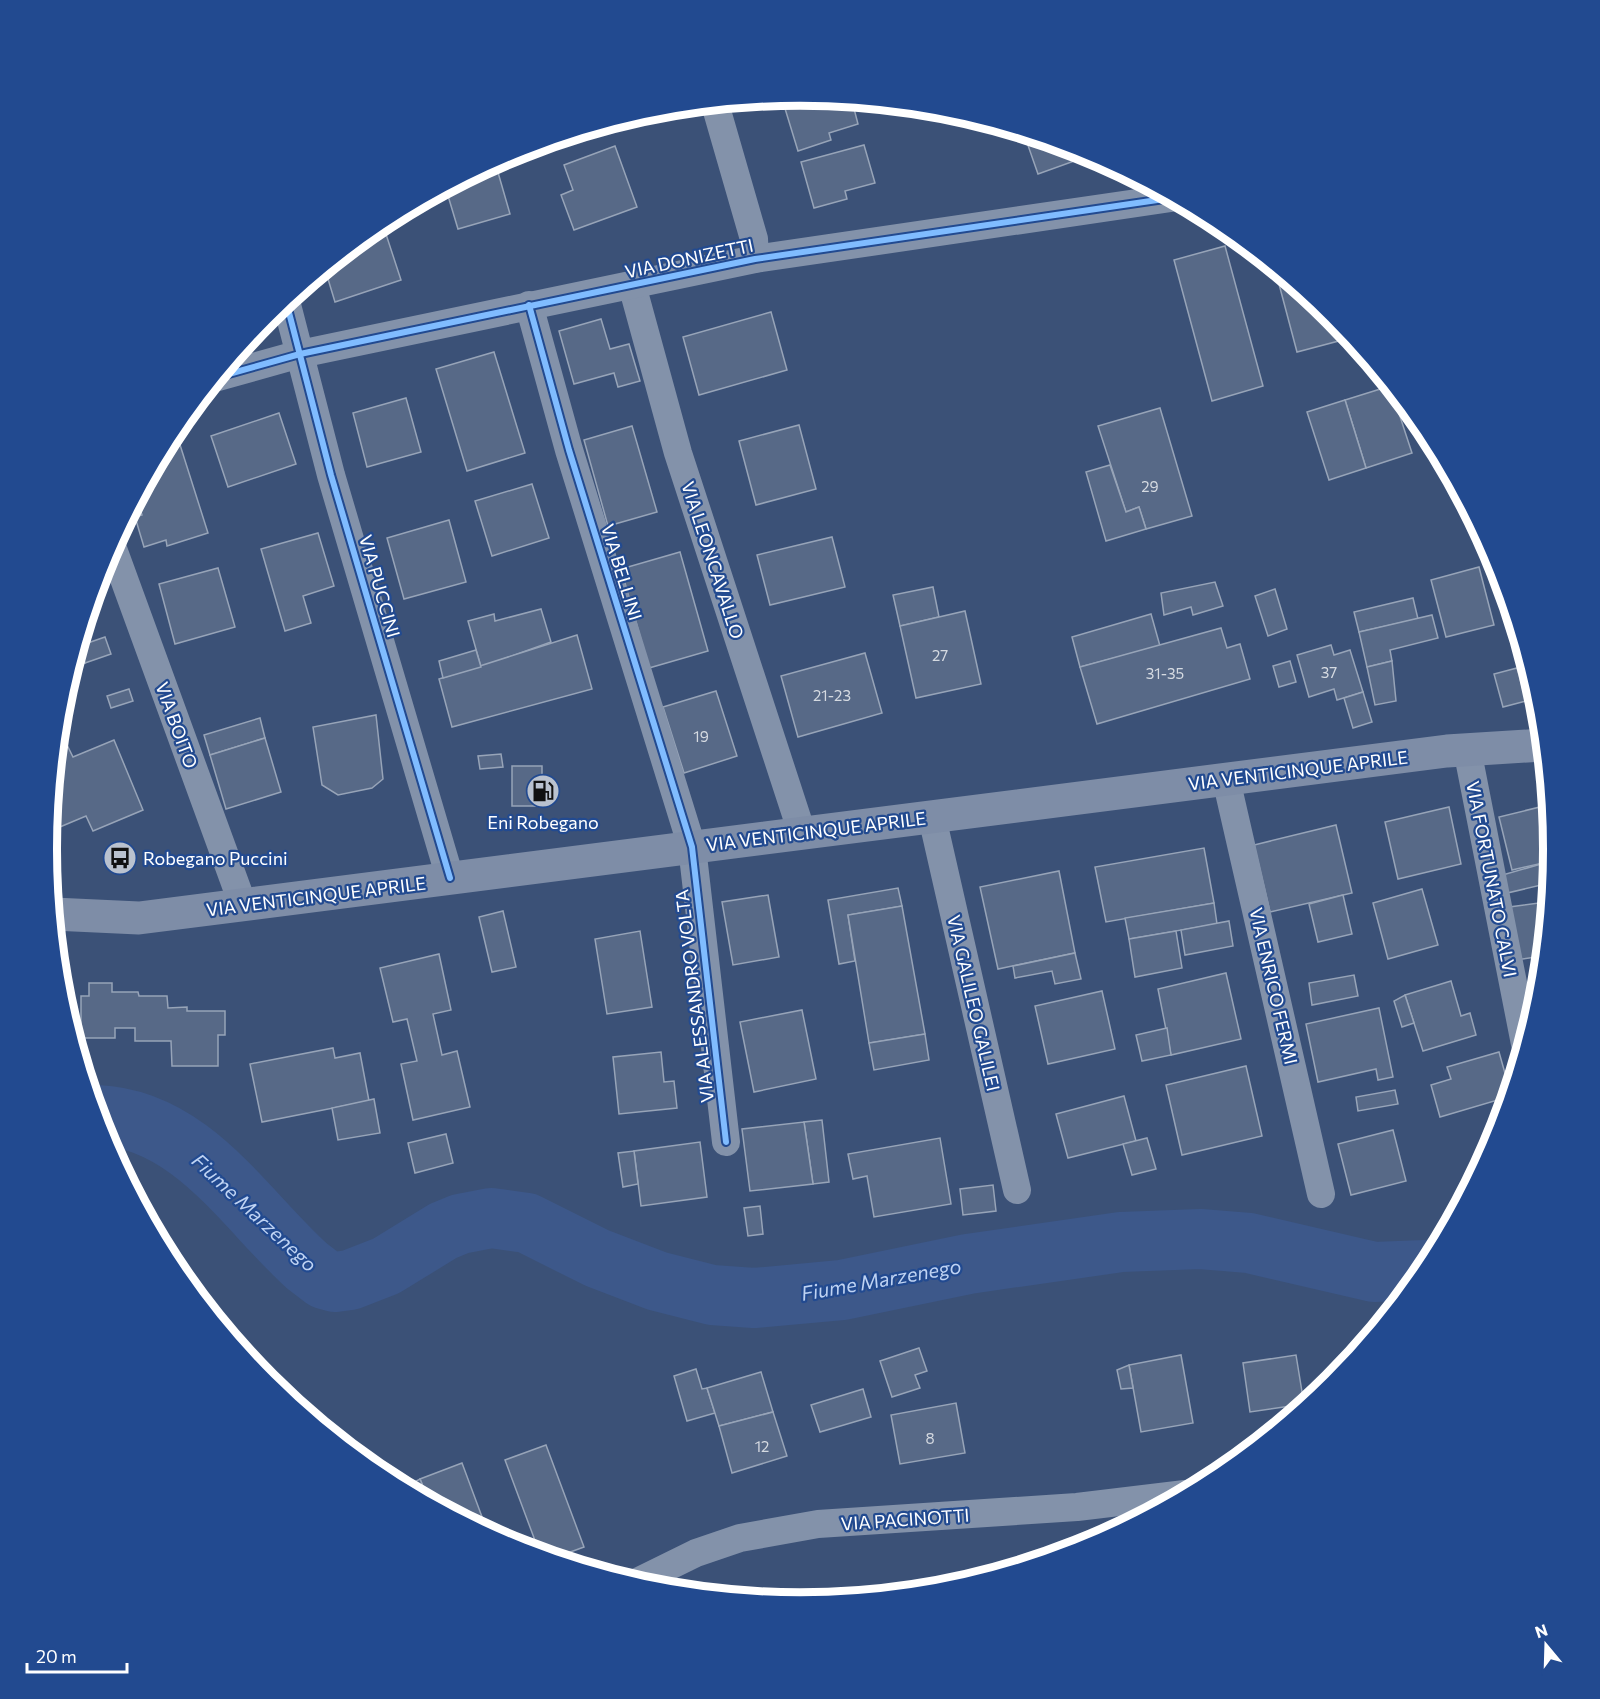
<svg xmlns="http://www.w3.org/2000/svg" width="1600" height="1699" font-family="Commissioner,sans-serif">
  <rect width="100%" height="100%" fill="#3b5177"/>
  <g fill="none" stroke-linecap="round" stroke-linejoin="round">
    <path stroke="#3d588a" stroke-width="60" d="M 97,1115 C 192,1119 244,1209 307,1266 L 324,1279 L 335,1282 L 350,1280 L 386,1266 L 443,1231 L 460,1224 L 491,1218 L 527,1223 L 597,1258 L 657,1281 L 712,1295 L 754,1298 L 842,1290 L 968,1264 L 1121,1242 L 1200,1239 L 1249,1243 L 1374,1272 L 1425,1270"/>
  </g>
  <g fill="#576987" stroke="#97a4b8" stroke-width="1.5">
    <polygon points="801,96 852,101 858,124 829,133 831,140 798,151 783,102"/>
    <polygon points="1024,134 1089,153 1091,155 1038,174"/>
    <polygon points="864,145 875,183 845,191 847,199 814,208 801,162"/>
    <polygon points="615,146 637,207 574,230 561,195 573,190 564,165"/>
    <polygon points="495,162 510,214 458,229 446,189"/>
    <polygon points="382,222 401,280 335,302 325,269"/>
    <polygon points="1225,246 1263,386 1212,401 1174,260"/>
    <polygon points="1275,269 1333,317 1350,338 1297,352"/>
    <polygon points="771,312 787,370 699,395 683,337"/>
    <polygon points="601,319 610,349 629,344 640,381 618,387 614,373 574,384 559,331"/>
    <polygon points="494,352 525,453 467,471 436,369"/>
    <polygon points="1390,386 1412,453 1366,468 1345,400"/>
    <polygon points="406,398 421,452 367,467 353,413"/>
    <polygon points="1345,400 1366,468 1329,480 1307,412"/>
    <polygon points="1160,408 1192,516 1146,529 1139,507 1126,512 1098,426"/>
    <polygon points="279,413 296,464 228,487 211,436"/>
    <polygon points="799,425 816,489 756,505 739,441"/>
    <polygon points="632,426 657,512 608,526 584,440"/>
    <polygon points="175,429 208,533 167,546 166,540 144,547 135,517 142,515 137,499"/>
    <polygon points="1110,465 1126,512 1139,507 1146,529 1106,541 1086,472"/>
    <polygon points="532,484 549,538 492,556 475,501"/>
    <polygon points="449,520 466,582 404,599 387,538"/>
    <polygon points="318,533 334,586 303,596 311,623 285,631 261,549"/>
    <polygon points="832,537 845,587 770,605 757,555"/>
    <polygon points="680,552 708,651 649,668 621,569"/>
    <polygon points="1479,567 1494,625 1446,637 1431,580"/>
    <polygon points="218,568 235,627 175,644 159,584"/>
    <polygon points="1215,582 1223,606 1193,615 1191,607 1164,615 1161,593"/>
    <polygon points="933,587 939,617 900,626 893,595"/>
    <polygon points="1275,589 1287,629 1268,636 1255,596"/>
    <polygon points="1413,598 1418,619 1359,632 1354,612"/>
    <polygon points="541,609 551,642 481,667 468,621 494,614 495,621"/>
    <polygon points="965,611 981,684 916,698 900,626"/>
    <polygon points="1151,614 1160,646 1080,667 1072,637"/>
    <polygon points="1432,615 1438,638 1390,650 1392,661 1367,667 1359,632"/>
    <polygon points="1221,628 1227,648 1240,644 1250,679 1097,724 1080,667"/>
    <polygon points="577,635 592,689 452,727 439,679"/>
    <polygon points="105,637 111,654 85,663 79,646"/>
    <polygon points="78,645 85,663 71,668"/>
    <polygon points="1331,645 1334,655 1350,650 1363,692 1337,700 1334,689 1309,697 1297,655"/>
    <polygon points="476,650 481,667 443,678 439,661"/>
    <polygon points="865,653 882,713 798,737 781,676"/>
    <polygon points="1290,661 1296,682 1279,687 1273,666"/>
    <polygon points="1392,661 1396,701 1375,705 1367,667"/>
    <polygon points="1517,668 1526,701 1503,707 1494,674"/>
    <polygon points="129,689 133,701 111,708 107,696"/>
    <polygon points="716,691 737,756 684,773 663,707"/>
    <polygon points="1363,692 1372,722 1353,728 1344,698"/>
    <polygon points="376,715 383,779 372,788 338,795 322,785 313,727"/>
    <polygon points="260,718 265,738 210,755 204,735"/>
    <polygon points="265,738 281,792 226,809 210,755"/>
    <polygon points="114,740 143,810 93,831 86,816 48,832 56,752 68,747 73,757"/>
    <polygon points="501,754 503,767 480,769 478,756"/>
    <rect x="512" y="766" width="30" height="40"/>
    <polygon points="1544,806 1553,844 1552,861 1512,870 1499,817"/>
    <polygon points="1449,807 1461,864 1398,879 1385,822"/>
    <polygon points="1336,825 1352,893 1270,912 1254,845"/>
    <polygon points="1204,848 1214,903 1106,922 1095,867"/>
    <polygon points="1548,862 1550,883 1503,894 1499,876"/>
    <polygon points="1059,871 1075,953 998,969 980,887"/>
    <polygon points="898,888 902,906 848,915 855,961 839,964 828,900"/>
    <polygon points="1422,889 1438,945 1388,959 1373,903"/>
    <polygon points="768,895 779,957 733,965 722,902"/>
    <polygon points="1343,895 1352,934 1318,942 1309,904"/>
    <polygon points="1546,902 1543,956 1509,961 1502,908"/>
    <polygon points="1214,903 1217,924 1129,939 1125,918"/>
    <polygon points="902,906 925,1034 869,1043 848,915"/>
    <polygon points="503,911 516,967 492,972 479,917"/>
    <polygon points="1229,921 1233,946 1185,955 1181,930"/>
    <polygon points="640,931 652,1007 607,1014 595,939"/>
    <polygon points="1176,931 1182,968 1135,977 1129,939"/>
    <polygon points="1075,953 1081,979 1055,984 1052,971 1015,978 1013,966"/>
    <polygon points="439,954 451,1010 433,1014 442,1055 457,1051 470,1107 413,1120 401,1064 417,1061 407,1019 393,1022 380,968"/>
    <polygon points="1226,973 1241,1039 1171,1055 1158,989"/>
    <polygon points="1354,975 1358,996 1312,1005 1309,983"/>
    <polygon points="1541,975 1539,997 1536,1005 1534,977"/>
    <polygon points="1451,981 1461,1016 1470,1013 1476,1035 1423,1051 1405,995"/>
    <polygon points="89,983 112,983 112,992 138,992 139,996 167,996 168,1008 187,1007 187,1011 225,1011 225,1035 218,1035 218,1066 172,1066 171,1041 135,1041 135,1028 115,1028 115,1038 81,1038 81,996 89,996"/>
    <polygon points="1102,991 1115,1049 1048,1064 1035,1006"/>
    <polygon points="1405,995 1414,1023 1402,1027 1394,1001"/>
    <polygon points="1379,1008 1393,1077 1378,1080 1376,1069 1318,1082 1306,1024"/>
    <polygon points="802,1010 816,1079 754,1092 740,1022"/>
    <polygon points="1167,1028 1171,1055 1142,1061 1136,1035"/>
    <polygon points="925,1034 929,1060 874,1070 869,1043"/>
    <polygon points="333,1048 335,1058 360,1053 369,1101 262,1122 250,1064"/>
    <polygon points="661,1052 664,1082 674,1081 677,1108 619,1114 613,1057"/>
    <polygon points="1499,1052 1510,1091 1508,1097 1440,1117 1431,1085 1451,1079 1447,1067"/>
    <polygon points="1246,1066 1262,1136 1182,1155 1166,1085"/>
    <polygon points="1395,1090 1398,1104 1358,1111 1356,1097"/>
    <polygon points="1124,1096 1136,1141 1068,1158 1056,1114"/>
    <polygon points="374,1099 380,1133 338,1140 332,1108"/>
    <polygon points="822,1120 829,1182 813,1184 804,1122"/>
    <polygon points="804,1122 813,1184 750,1191 742,1129"/>
    <polygon points="1393,1130 1406,1181 1351,1195 1338,1144"/>
    <polygon points="446,1134 453,1163 415,1173 408,1143"/>
    <polygon points="940,1138 951,1204 874,1217 867,1176 853,1179 848,1154"/>
    <polygon points="1147,1138 1156,1169 1132,1175 1123,1144"/>
    <polygon points="700,1142 707,1197 641,1206 634,1151"/>
    <polygon points="634,1151 638,1184 623,1187 618,1153"/>
    <polygon points="993,1185 996,1211 963,1215 960,1189"/>
    <polygon points="760,1206 763,1234 748,1236 744,1208"/>
    <polygon points="919,1348 927,1371 915,1375 920,1388 892,1397 880,1361"/>
    <polygon points="1181,1355 1193,1423 1141,1432 1129,1365"/>
    <polygon points="1296,1355 1304,1404 1250,1412 1243,1363"/>
    <polygon points="1129,1365 1133,1388 1121,1389 1117,1370"/>
    <polygon points="696,1369 702,1389 707,1388 715,1413 687,1421 674,1376"/>
    <polygon points="761,1372 773,1412 719,1426 707,1388"/>
    <polygon points="863,1389 871,1417 820,1432 811,1405"/>
    <polygon points="956,1403 965,1453 900,1464 891,1415"/>
    <polygon points="773,1412 787,1456 732,1473 719,1426"/>
    <polygon points="546,1445 584,1547 554,1558 540,1554 505,1460"/>
    <polygon points="462,1463 488,1533 429,1501 420,1479"/>
    <polygon points="420,1479 429,1501 403,1488"/>
  </g>
  <g fill="none" stroke-linecap="round" stroke-linejoin="round">
    <g stroke="#8392aa" stroke-width="28">
      <polyline points="715,104 754,239 755,259"/>
      <polyline points="632,285 678,453 802,833"/>
      <polyline points="286,301 331,475 450,878"/>
      <polyline points="529,305 569,450 692,847 726,1142"/>
      <polyline points="218,377 300,354 755,259 1171,198"/>
      <polyline points="112,546 243,905"/>
      <polyline points="1467,749 1525,1044"/>
      <polyline points="1226,779 1321,1194"/>
      <polyline points="932,817 1017,1190"/>
      <polyline points="635,1583 696,1553 740,1538 818,1524 1077,1507 1185,1494"/>
    </g>
    <polyline stroke="#7e8da7" stroke-width="33" points="53,914 139,918 1447,751 1543,745"/>
    <g stroke="#224a90" stroke-width="10">
      <g id="cycleway">
        <polyline points="286,301 331,475 450,878"/>
        <polyline points="529,305 569,450 692,847 726,1142"/>
        <polyline points="218,377 300,354 755,259 1171,198"/>
      </g>
    </g>
    <use href="#cycleway" stroke="#80bcff" stroke-width="6"/>
  </g>
  <defs>
    <g id="fuel-disc" transform="scale(1.725)"><circle r="9.5" fill="#bac2cf" stroke="#224a90"/><path d="M-5.5-6h7V0h2V4h1.3V-2.5L3-4.5l.8-.8L6-3V5H2.5V1h-1V6h-7ZM-4.2-4.7v3.2H.2V-4.7Z" fill="#111"/></g>
    <g id="bus-disc" transform="scale(1.725)"><circle r="9.5" fill="#bac2cf" stroke="#224a90"/><path d="M-5-6H5V4H4V6H2V4H-2V6H-4V4H-5ZM-3.5-4V0h7V-4ZM-3.5 1.2v1.5H-2V1.2ZM2 1.2v1.5H3.5V1.2Z" fill="#111"/></g>
  </defs>
  <g fill-rule="evenodd">
    <use href="#fuel-disc" x="543" y="791"/>
    <use href="#bus-disc" x="120" y="858"/>
  </g>
  <g text-anchor="middle" dominant-baseline="central" stroke-width="4.5" stroke-linejoin="round" paint-order="stroke">
    <g font-size="15" fill="#d5dae1">
      <text x="1150" y="486">29</text>
      <text x="940" y="655">27</text>
      <text x="1329" y="672">37</text>
      <text x="1165" y="673">31-35</text>
      <text x="832" y="695">21-23</text>
      <text x="701" y="736">19</text>
      <text x="930" y="1438">8</text>
      <text x="762" y="1446">12</text>
    </g>
    <g font-size="18" fill="#fff" stroke="#224a90">
      <text transform="translate(689 258) rotate(-12)">VIA DONIZETTI</text>
      <text transform="translate(713 560) rotate(72)">VIA LEONCAVALLO</text>
      <text transform="translate(622 572) rotate(73)">VIA BELLINI</text>
      <text transform="translate(380 586) rotate(74)">VIA PUCCINI</text>
      <text transform="translate(177 725) rotate(70)">VIA BOITO</text>
      <text transform="translate(1298 770) rotate(-7)">VIA VENTICINQUE APRILE</text>
      <text transform="translate(816 831) rotate(-7)">VIA VENTICINQUE APRILE</text>
      <text transform="translate(1492 879) rotate(79)">VIA FORTUNATO CALVI</text>
      <text transform="translate(316 896) rotate(-7)">VIA VENTICINQUE APRILE</text>
      <text transform="translate(1274 986) rotate(77)">VIA ENRICO FERMI</text>
      <text transform="translate(694 996) rotate(-97)">VIA ALESSANDRO VOLTA</text>
      <text transform="translate(974 1003) rotate(77)">VIA GALILEO GALILEI</text>
      <text transform="translate(905 1519) rotate(-4)">VIA PACINOTTI</text>
    </g>
    <g font-size="18" fill="#fff" stroke="#224a90">
      <text x="543" y="822">Eni Robegano</text>
      <text x="143" y="858" text-anchor="start">Robegano Puccini</text>
    </g>
    <g font-size="20" font-style="italic" fill="#bfd3f3" stroke="#224a90">
      <text transform="translate(255 1212) rotate(43)">Fiume Marzenego</text>
      <text transform="translate(881 1279) rotate(-10)">Fiume Marzenego</text>
    </g>
  </g>
  <path d="M0 0H1600V1699H0ZM57 849a743 743 0 1 1 1486 0a743 743 0 1 1-1486 0Z" fill="#224a90" fill-rule="evenodd"/>
  <path fill="none" stroke="#fff" stroke-width="8" d="M57 849a743 743 0 1 1 1486 0a743 743 0 1 1-1486 0Z"/>
  <g transform="translate(1546 1645) rotate(341)" stroke="#224a90" stroke-width="4.5" paint-order="stroke">
  <path d="M0-4.5L10 22L0 15L-10 22Z" fill="#ffffff"/>
  <text y="-9" font-size="16" font-weight="bold" text-anchor="middle" fill="#ffffff">N</text>
  </g>
  <path d="M27 1663v9h100v-9" fill="none" stroke="#ffffff" stroke-width="3"/>
  <text x="36" y="1663" font-size="18" fill="#ffffff" stroke="#224a90" stroke-width="4.5" paint-order="stroke">20 m</text>
</svg>
